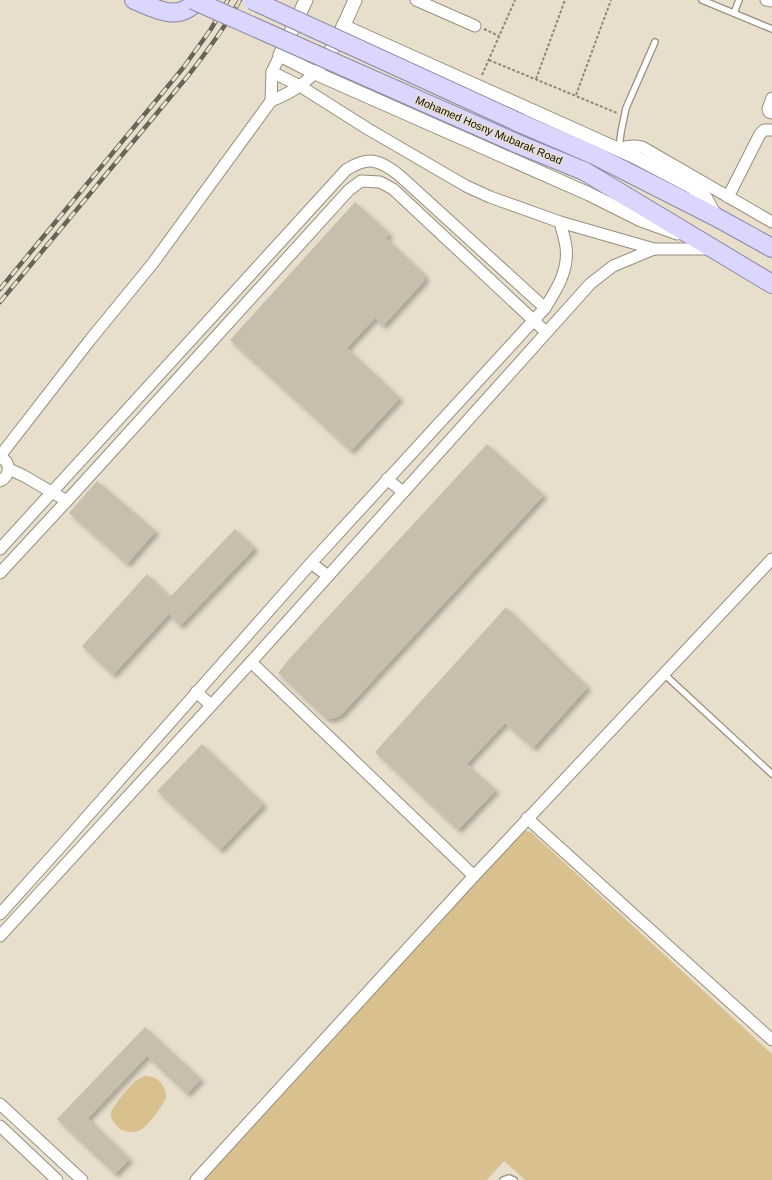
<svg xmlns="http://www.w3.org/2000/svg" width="772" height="1180" font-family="Helvetica,sans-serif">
  <defs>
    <filter id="shadow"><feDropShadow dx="3.5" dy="3.5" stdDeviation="2" flood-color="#0004"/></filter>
  </defs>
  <rect width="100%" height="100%" fill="#e8decc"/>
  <g fill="#d9c08f">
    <polygon points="524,831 527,831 532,833 772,1054 772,1180 525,1180 504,1161 487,1180 200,1180 519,833"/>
    <path d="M 145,1076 C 152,1076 157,1078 161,1083 C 164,1087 166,1092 166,1097 C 164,1105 149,1124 142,1129 C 139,1131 135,1132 131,1132 C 124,1132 119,1129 115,1124 C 113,1121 110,1117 111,1113 C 111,1108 132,1083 137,1080 C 139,1078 143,1077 145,1076 Z"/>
  </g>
  <g fill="#c7beac" filter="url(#shadow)">
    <polygon points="355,202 390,234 386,238 425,275 425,280 383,326 375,318 347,348 400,398 351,451 230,340"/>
    <polygon points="487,444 544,495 341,715 333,719 327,719 321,714 278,673 290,658"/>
    <polygon points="97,481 156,531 127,564 69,513"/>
    <polygon points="235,529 255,548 180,626 169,614 113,675 82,646 147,574 170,597"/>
    <polygon points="506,607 588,687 533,748 505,723 467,764 496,790 458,830 375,752"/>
    <polygon points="202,744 264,804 220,850 157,791"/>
    <polygon points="145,1027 201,1079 187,1094 147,1056 88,1118 130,1159 115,1174 57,1119"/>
  </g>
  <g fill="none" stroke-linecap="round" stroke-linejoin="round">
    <g stroke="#978e7c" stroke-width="8">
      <g id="service">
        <polyline points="702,0 772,29"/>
        <polyline points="734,13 739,0"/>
        <polyline points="619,149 621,132 626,108 655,42"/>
        <polyline points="664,674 772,774"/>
        <polyline points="503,1180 509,1178 514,1180"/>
      </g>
    </g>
    <g stroke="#978e7c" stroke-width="13">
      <g id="minor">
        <polyline points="416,0 475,26"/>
        <polyline points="766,0 772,1"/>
        <polyline points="272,72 300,86 368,129 466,186 490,197 560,222 654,249 710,249"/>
        <polyline points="772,98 768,109 769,112 772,113"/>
        <path d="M 271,101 C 290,93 300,87 315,73"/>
        <polyline points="271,101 272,72 280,55"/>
        <path d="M 619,149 C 627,146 633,145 642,147 L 772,222"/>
        <polyline points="728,197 760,134 764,130 772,130"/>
        <polyline points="0,456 90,340 153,263 271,101"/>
        <path d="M 0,457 C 11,462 11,475 0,481"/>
        <polyline points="9,469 24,476 67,501"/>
        <polyline points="387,479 403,492"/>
        <path d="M 0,549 L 346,170 C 368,156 379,159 399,175 L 545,308"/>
        <polyline points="311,563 328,576"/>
        <polyline points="0,573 76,491 349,190 361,181 380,182 393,189 546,332"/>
        <polyline points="251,662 474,876"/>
        <polyline points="196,692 211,705"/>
        <polyline points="527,818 772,1040"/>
        <path d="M 0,914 L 62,845 L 311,563 L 545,308 C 557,289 569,270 566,247 C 565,239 562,230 560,222"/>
        <polyline points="0,936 251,662 590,284 613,266 654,249"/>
        <polyline points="0,1104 82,1180"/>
        <polyline points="0,1126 57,1180"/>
        <polyline points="196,1180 474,876 772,559"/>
      </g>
    </g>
    <g stroke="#978e7c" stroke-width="15">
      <g id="tertiary">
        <polyline points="306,0 280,55 315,73 589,194 641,220 677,233"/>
        <polyline points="343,26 633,156 692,187 705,197 716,217"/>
        <polyline points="321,65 336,43 355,0"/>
      </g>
    </g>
    <g stroke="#8c88a7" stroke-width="20">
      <g id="trunk">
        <path d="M 134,0 C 156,9 179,23 197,0"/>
        <polyline points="520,123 594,155 716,217 772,248"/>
        <polyline points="518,144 584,171 772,284"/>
      </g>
    </g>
    <g stroke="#8f877a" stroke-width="2" stroke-dasharray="3 2" stroke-linecap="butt">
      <polyline points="484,29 499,36"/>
      <polyline points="489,60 617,113"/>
      <polyline points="482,75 515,0"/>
      <polyline points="536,79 565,0"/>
      <polyline points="576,95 611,0"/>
    </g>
    <use href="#service" stroke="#fff" stroke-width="5.5"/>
    <use href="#minor" stroke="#fff" stroke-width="11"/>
    <use href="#tertiary" stroke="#fff" stroke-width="13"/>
    <use href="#trunk" stroke="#dad6fe" stroke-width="18"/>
    <g stroke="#696358" stroke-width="4.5">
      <g id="rail">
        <polyline points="0,289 183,68 211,29 228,0"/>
        <path d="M 0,302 L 187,77 C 206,53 225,28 240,0"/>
      </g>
    </g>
    <use href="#rail" stroke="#e8decc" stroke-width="3" stroke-dasharray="9" stroke-linecap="butt"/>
    <g stroke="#8c88a7" stroke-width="20" stroke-linecap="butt">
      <g id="trunk-bridge">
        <polyline points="193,0 518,144"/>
        <polyline points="252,0 520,123"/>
      </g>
    </g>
    <use href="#trunk-bridge" stroke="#dad6fe" stroke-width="18"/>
  </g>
  <g text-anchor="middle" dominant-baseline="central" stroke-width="3" stroke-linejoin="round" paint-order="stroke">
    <g font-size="11" fill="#0f0c06" stroke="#e8decc">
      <text transform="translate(489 130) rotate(23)">Mohamed Hosny Mubarak Road</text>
    </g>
  </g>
</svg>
